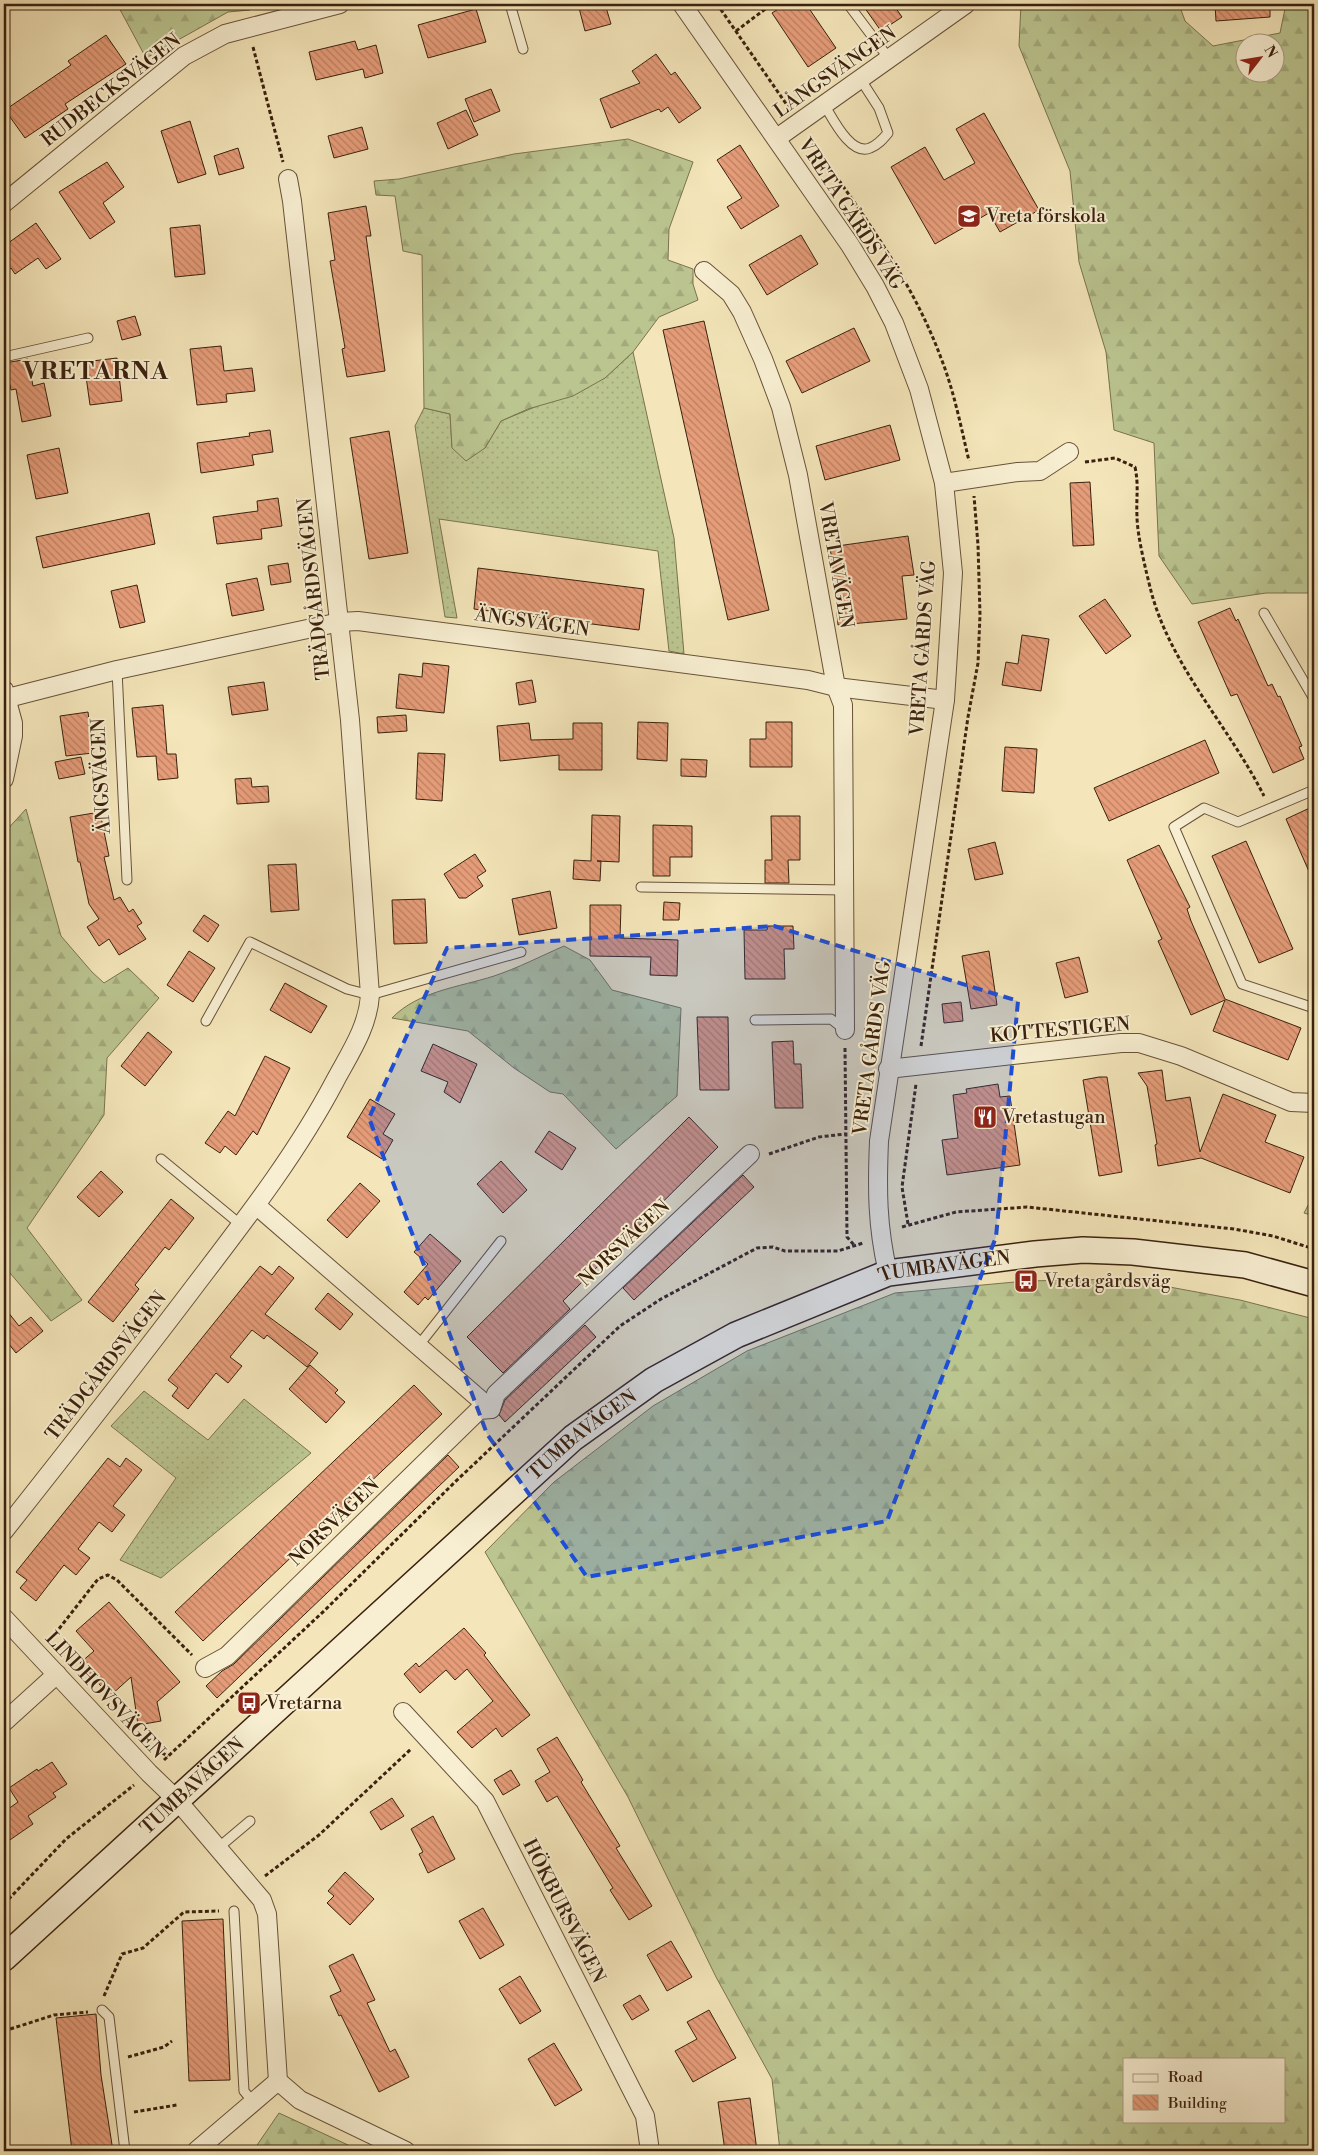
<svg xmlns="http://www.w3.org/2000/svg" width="1318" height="2155" font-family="'Libre Bodoni',serif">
  <defs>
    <pattern id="grass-dots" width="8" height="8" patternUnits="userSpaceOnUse" patternTransform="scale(1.25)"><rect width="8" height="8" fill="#bbc590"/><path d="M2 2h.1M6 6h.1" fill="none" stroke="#a2a97b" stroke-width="1.8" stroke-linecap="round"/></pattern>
    <pattern id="forest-firs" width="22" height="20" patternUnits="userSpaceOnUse" patternTransform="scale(1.25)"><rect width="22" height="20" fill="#bbc590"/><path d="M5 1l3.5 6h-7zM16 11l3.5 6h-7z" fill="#a2a97b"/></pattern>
    <pattern id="building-back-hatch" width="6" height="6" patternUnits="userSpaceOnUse" patternTransform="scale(1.25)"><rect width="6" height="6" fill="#e79d7a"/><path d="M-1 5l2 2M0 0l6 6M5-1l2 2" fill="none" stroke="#bc8062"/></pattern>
  </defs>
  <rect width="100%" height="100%" fill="#f4e6ba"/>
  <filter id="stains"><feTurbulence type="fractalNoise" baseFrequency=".004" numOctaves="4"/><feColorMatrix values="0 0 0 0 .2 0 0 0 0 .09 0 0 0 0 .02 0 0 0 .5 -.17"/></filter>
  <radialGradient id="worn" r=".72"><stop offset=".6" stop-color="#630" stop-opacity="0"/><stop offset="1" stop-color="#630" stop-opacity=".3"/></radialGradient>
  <g fill="url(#grass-dots)" stroke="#7a734f">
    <polygon points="633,352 674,538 684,654 669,651 658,551 439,519 457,618 445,617 415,426 424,408 450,414 452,447 485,448 501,421 605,378"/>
    <polygon points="144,1391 208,1440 244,1399 311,1453 161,1578 120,1560 176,1478 111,1426"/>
  </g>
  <g fill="url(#forest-firs)" stroke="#7a734f" fill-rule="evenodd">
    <polygon points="117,4 257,4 250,10 228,12 146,58"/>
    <path d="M 1021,4 L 1179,4 L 1185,21 L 1213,46 L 1280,33 L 1286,4 L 1314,4 L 1314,593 L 1266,593 L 1192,604 L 1159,556 L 1154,443 L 1114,430 L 1106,352 L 1079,262 L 1070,171 L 1019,46 ZM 1276,42 L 1276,72 L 1246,72 L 1246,42 Z"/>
    <polygon points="628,139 693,162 669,229 668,260 693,269 693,284 698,300 659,317 633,352 605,378 573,396 528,409 501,421 485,448 466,461 452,448 450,414 424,408 422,255 403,251 395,196 376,195 374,181 399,179 514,154"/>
    <polygon points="26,809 61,936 92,972 104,983 128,968 159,998 107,1058 104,1115 27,1228 82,1300 51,1321 4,1266 4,833"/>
    <path d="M 564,946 L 590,960 L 612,990 L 681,1008 L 677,1096 L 616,1149 L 563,1094 L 550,1092 L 514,1068 L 468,1031 L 392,1018 C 418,991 460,987 494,976 C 518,968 541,956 564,946 Z"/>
    <polygon points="1314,1194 1314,1216 1304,1213"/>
    <path d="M 1126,1279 L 1240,1300 L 1314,1319 L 1314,2151 L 780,2151 L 772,2079 L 716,1977 L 628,1797 L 485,1552 L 554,1482 L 653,1406 L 747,1351 L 895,1293 L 1026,1281 ZM 1124,2059 L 1284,2059 L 1284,2121 L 1124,2121 Z"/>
    <polygon points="279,2113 361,2151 253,2151"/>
  </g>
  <g fill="url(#building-back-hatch)" stroke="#3a210e">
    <polygon points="578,4 605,4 611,24 585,31"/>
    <polygon points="786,4 806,4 836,48 808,67 772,13"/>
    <polygon points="862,4 893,4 902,17 881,31"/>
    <polygon points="1215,4 1270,4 1270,17 1216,21"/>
    <polygon points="476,9 486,42 428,58 418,25"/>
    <polygon points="106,35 126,64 65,104 68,109 25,138 5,110 71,65 68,61"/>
    <polygon points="355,41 358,50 376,45 383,73 365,78 363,69 316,80 309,52"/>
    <polygon points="656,54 671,75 675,72 701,108 679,123 668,107 661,112 659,109 611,128 600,99 640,83 632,71"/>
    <polygon points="491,89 500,111 474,122 465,99"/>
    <polygon points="466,110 478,135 448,149 437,123"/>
    <polygon points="984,113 1039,210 1000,232 989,213 935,244 891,167 925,147 944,180 975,163 956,129"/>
    <polygon points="190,121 206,174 178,183 161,131"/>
    <polygon points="362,127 368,149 334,158 328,136"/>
    <polygon points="740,145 779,206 741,229 727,207 742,198 717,160"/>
    <polygon points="238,148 244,168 219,175 214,156"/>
    <polygon points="107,162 124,187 103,203 115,222 90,239 59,192"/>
    <polygon points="366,206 371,236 366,236 385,371 347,377 342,349 345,348 330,261 335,260 328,213"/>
    <polygon points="36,223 61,259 46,269 38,258 15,274 11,268 4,273 4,246"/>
    <polygon points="200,225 205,274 175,277 170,228"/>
    <polygon points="801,235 818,264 767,295 749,265"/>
    <polygon points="135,316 141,335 122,340 117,321"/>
    <polygon points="704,321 769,610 728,620 663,330"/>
    <polygon points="854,328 870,361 802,393 786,361"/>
    <polygon points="221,346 224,371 252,368 255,391 226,394 227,402 197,405 190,349"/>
    <polygon points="117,358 122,401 90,405 84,362"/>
    <polygon points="28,359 33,386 44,383 51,416 22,422 16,389 11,390 5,363"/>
    <polygon points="890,425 900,460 825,480 816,446"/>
    <polygon points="270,430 273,452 252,455 254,465 201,473 197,443 250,436 249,433"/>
    <polygon points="389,431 408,553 369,559 350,438"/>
    <polygon points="59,448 68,493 36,499 27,455"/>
    <polygon points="1090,482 1094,545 1073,546 1070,483"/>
    <polygon points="278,498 282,526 261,529 262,539 217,544 213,517 258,511 257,501"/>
    <polygon points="149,513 155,544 43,568 36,537"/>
    <polygon points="908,536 914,575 902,576 907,619 838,625 836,601 837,601 830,547"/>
    <polygon points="288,563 291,582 271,585 268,566"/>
    <polygon points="478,568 644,589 639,630 474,609"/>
    <polygon points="257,578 264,610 232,616 226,584"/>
    <polygon points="137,585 145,622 120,628 111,591"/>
    <polygon points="1105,599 1131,636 1106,654 1079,616"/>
    <polygon points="1230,608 1236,621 1238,619 1268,686 1272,684 1278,697 1280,696 1302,746 1299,747 1304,759 1273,773 1237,694 1231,696 1198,622"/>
    <polygon points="1022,635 1049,639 1041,691 1002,685 1006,662 1018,664"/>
    <polygon points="423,663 449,666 444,713 396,708 399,674 422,677"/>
    <polygon points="532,680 536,702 519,705 516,683"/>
    <polygon points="264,682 268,710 232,715 228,687"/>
    <polygon points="163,705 167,754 176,754 178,778 158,780 156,756 137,757 132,708"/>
    <polygon points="88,712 93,753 66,756 60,716"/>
    <polygon points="406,715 407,731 378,733 377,717"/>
    <polygon points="638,722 668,723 667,761 637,759"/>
    <polygon points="766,722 792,722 792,767 750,767 750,739 766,739"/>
    <polygon points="529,723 531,740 573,739 573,723 602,723 602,770 559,770 559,755 500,761 497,726"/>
    <polygon points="1205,740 1219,773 1109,821 1094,788"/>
    <polygon points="1005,747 1037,749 1034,793 1002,791"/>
    <polygon points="418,753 445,754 442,801 416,799"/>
    <polygon points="81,757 85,774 59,779 55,762"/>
    <polygon points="681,759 707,760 706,777 681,776"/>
    <polygon points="251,778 252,787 268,786 269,802 237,804 235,779"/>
    <polygon points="1314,806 1314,883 1286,819"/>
    <polygon points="100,812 109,856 104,857 114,900 120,897 129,912 133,909 142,923 137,926 146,939 119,955 109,939 99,946 87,927 99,919 89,904 80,862 78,862 70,817"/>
    <polygon points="592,815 620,816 619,862 597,861 601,861 600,881 573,879 574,860 591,861"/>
    <polygon points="771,816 800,816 800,860 788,860 789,883 765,883 765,860 772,860"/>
    <polygon points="653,825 692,826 692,857 670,857 670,876 653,876"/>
    <polygon points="1246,841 1293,949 1259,963 1212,856"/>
    <polygon points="995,842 1003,874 975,880 968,849"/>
    <polygon points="1159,845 1190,907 1187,909 1191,921 1225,999 1301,1028 1288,1060 1213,1031 1225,1000 1191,1015 1158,941 1162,939 1127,860"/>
    <polygon points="475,854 486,871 477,877 483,886 466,898 459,898 444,874"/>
    <polygon points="296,864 299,910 271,912 268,865"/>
    <polygon points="550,891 557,928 519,935 512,899"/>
    <polygon points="425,899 427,943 394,944 392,900"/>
    <polygon points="664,902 680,903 679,920 663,920"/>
    <polygon points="590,905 621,905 620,938 678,940 677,976 650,975 651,957 590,956"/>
    <polygon points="204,915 219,925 208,942 193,931"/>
    <polygon points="768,926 793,926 794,949 784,949 785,979 745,979 744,930 767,930"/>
    <polygon points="189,951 215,968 193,1002 167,985"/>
    <polygon points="989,951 997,1005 971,1009 962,956"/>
    <polygon points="1079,957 1088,992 1065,998 1056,963"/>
    <polygon points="285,983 327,1006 311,1033 270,1010"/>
    <polygon points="961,1002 963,1021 944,1023 942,1004"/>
    <polygon points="697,1017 728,1017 729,1090 700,1090"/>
    <polygon points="148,1032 172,1052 145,1086 121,1066"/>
    <polygon points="793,1041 794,1064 801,1064 803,1108 775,1108 772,1042"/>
    <polygon points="433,1044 477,1064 460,1103 444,1092 448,1082 421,1071"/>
    <polygon points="265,1056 290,1068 257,1135 253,1131 236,1155 225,1146 220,1153 205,1143 228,1111 235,1116"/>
    <polygon points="1162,1070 1166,1101 1190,1097 1200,1152 1223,1094 1276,1115 1265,1142 1304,1157 1290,1193 1201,1158 1158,1166 1155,1145 1157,1144 1147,1086 1138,1073"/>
    <polygon points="1099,1077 1107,1077 1122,1172 1099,1176 1083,1080"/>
    <polygon points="998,1084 1000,1097 1010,1096 1020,1165 947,1175 942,1140 958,1138 953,1095 967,1093 966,1089"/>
    <polygon points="370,1099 395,1114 383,1134 393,1140 382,1159 347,1137"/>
    <polygon points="689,1117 718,1147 563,1301 570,1309 503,1373 467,1337"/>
    <polygon points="549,1131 576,1148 562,1170 535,1152"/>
    <polygon points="501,1161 527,1190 503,1213 477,1184"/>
    <polygon points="101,1171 123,1192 99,1217 77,1197"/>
    <polygon points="743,1175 754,1187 634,1300 623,1288"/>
    <polygon points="360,1183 380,1201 347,1238 327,1220"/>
    <polygon points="171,1199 194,1218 169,1250 165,1247 135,1285 139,1289 113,1322 88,1302"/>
    <polygon points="430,1234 461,1261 428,1300 425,1297 418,1305 404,1292 428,1264 414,1252"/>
    <polygon points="260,1266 272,1275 279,1266 294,1278 265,1314 318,1353 307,1367 267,1335 264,1339 252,1330 230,1357 242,1366 228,1383 216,1373 188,1409 172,1396 178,1388 168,1380"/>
    <polygon points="328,1293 353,1314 340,1330 315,1309"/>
    <polygon points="4,1307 19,1326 31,1317 43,1331 16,1353 4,1338"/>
    <polygon points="585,1325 596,1337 505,1422 499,1415 505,1400"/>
    <polygon points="310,1365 338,1390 335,1393 345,1402 326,1423 289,1389"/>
    <polygon points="414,1385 442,1414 203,1641 175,1612"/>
    <polygon points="448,1455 459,1467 217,1698 206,1686 222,1671 234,1664"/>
    <polygon points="108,1458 120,1467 126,1458 142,1470 113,1506 125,1515 112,1532 99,1522 78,1549 90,1558 76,1575 64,1565 36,1601 20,1588 27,1580 16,1572"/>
    <polygon points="109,1602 180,1682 157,1702 161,1721 138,1725 131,1677 110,1696 80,1663 94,1651 76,1631"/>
    <polygon points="464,1628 486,1653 484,1655 530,1715 502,1737 496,1728 472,1748 457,1732 493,1701 467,1669 455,1680 446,1670 420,1693 404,1674 416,1663 419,1667"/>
    <polygon points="557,1737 583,1780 581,1782 620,1846 616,1848 652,1906 629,1920 610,1890 613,1888 557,1796 547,1802 535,1781 550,1772 537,1749"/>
    <polygon points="52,1762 67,1784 53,1793 56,1797 28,1816 33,1824 4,1844 4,1812 18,1802 9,1788 37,1769 38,1771"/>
    <polygon points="511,1770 520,1785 503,1795 494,1780"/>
    <polygon points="392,1798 404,1816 381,1830 370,1812"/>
    <polygon points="433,1816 455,1859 428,1873 419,1854 423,1852 411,1829"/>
    <polygon points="345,1872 374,1899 350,1925 327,1903 334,1896 328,1891"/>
    <polygon points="483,1908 504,1945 480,1959 459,1921"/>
    <polygon points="223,1919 230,2080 189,2081 182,1921"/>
    <polygon points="671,1941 692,1977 667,1991 647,1955"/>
    <polygon points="353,1954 375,2000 367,2003 390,2052 395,2049 409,2077 379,2092 341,2015 339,2016 330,1996 341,1991 329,1966"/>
    <polygon points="520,1976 541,2011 520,2024 499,1989"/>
    <polygon points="640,1995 649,2010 632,2020 623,2005"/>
    <polygon points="709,2010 736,2058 693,2082 675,2051 697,2039 687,2022"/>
    <polygon points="96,2014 101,2075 113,2151 72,2151 56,2018"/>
    <polygon points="554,2043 582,2090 555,2106 528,2059"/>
    <polygon points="750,2098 757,2151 725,2151 718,2102"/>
  </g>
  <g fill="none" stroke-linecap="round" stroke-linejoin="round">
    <g stroke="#685239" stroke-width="11">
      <g id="lane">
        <polyline points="510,4 523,49"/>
        <polyline points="848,4 890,60"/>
        <path d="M 825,106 C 833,119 851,156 870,148 C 878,145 883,139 888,133 L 879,108 L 861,80"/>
        <polyline points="4,357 88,338"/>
        <polyline points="1264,613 1314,699"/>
        <polyline points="117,670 127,880"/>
        <polyline points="1314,790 1238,822 1204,808 1174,827 1242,984 1314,1008"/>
        <polyline points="641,887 845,890"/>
        <polyline points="755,1020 831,1019 845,1030"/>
        <polyline points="206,1021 250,942 347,989 370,995 521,952"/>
        <polyline points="161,1159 241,1225"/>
        <polyline points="419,1345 501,1241"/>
        <polyline points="218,1848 250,1821"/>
        <polyline points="234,1911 244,2091 253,2102"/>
        <polyline points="102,2010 109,2017 125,2151"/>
      </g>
    </g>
    <g stroke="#685239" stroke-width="20">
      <g id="street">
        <path d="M 682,4 L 850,245 L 875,286 L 894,323 L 919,389 L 944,483 L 953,573 L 945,700 L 879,1141 C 877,1189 877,1226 888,1273"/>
        <polyline points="777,138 966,4"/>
        <polyline points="4,203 184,56 225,34 340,4"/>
        <polyline points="704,271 731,294 742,312 763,359 781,407 798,475 836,687 843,705 845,1030"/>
        <polyline points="944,483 1018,472 1040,471 1069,452"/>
        <polyline points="4,690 13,723 13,736 4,779"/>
        <polyline points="4,699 117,670 340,622 358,621 808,680 836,687 945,700"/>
        <polyline points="888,1069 1121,1043 1139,1043 1181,1056 1291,1102 1314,1103"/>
        <polyline points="257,1206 491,1409"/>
        <path d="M 4,1531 C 68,1450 132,1369 194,1287 C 245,1220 296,1155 335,1081 C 350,1053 368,1027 370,995 L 350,720 L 292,201 L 288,179"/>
        <polyline points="4,1618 149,1773 177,1800 262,1900 267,1914 278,2081 300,2100 406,2151"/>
        <polyline points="205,1668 227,1656 479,1410 491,1409 496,1394 750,1154"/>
        <polyline points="403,1712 485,1801 645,2116 650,2151"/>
        <polyline points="4,1722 57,1674"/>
        <polyline points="196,2151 278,2081"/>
      </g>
    </g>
    <g stroke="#3a210e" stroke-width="28">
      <g id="secondary">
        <path id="s1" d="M 4,1958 L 573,1438 L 654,1380 L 736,1335 L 888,1273 L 1035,1254 L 1083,1250 L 1133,1252 L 1245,1265 L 1314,1284"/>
      </g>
    </g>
    <g stroke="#3a210e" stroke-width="3" stroke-dasharray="4 2.5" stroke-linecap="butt">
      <polyline points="717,4 789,108"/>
      <polyline points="736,31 772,4"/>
      <polyline points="253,47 283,162"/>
      <path d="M 809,138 C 858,208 911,277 941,358 C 954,391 961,427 969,461"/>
      <path d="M 1085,462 L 1115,458 L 1135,467 C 1139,486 1136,498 1137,516 C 1137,535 1146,571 1151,591 C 1170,665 1230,728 1264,796"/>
      <polyline points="864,1030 878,1030"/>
      <polyline points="921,1046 968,717 978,663 980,615 978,545 974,496"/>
      <polyline points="845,1048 847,1237 854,1245"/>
      <polyline points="769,1154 819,1137 845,1134"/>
      <polyline points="908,1224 902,1187 916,1084"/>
      <polyline points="902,1227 956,1212 1027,1207 1234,1229 1273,1236 1314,1249"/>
      <polyline points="51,1639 98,1579 108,1575 117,1580 192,1655"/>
      <polyline points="156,1750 168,1756"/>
      <polyline points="164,1760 324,1611 455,1482 620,1326 661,1299 757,1248 773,1247 785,1251 838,1251 863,1243"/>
      <polyline points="265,1876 319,1835 411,1749"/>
      <polyline points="4,1904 66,1839 134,1785"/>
      <polyline points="104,1996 122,1954 143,1948 184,1912 219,1911"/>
      <polyline points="4,2031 54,2015 88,2012"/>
      <polyline points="128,2057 164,2047 172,2041"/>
      <polyline points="134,2112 177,2105"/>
    </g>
    <use href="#lane" stroke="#f8efd2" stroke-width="9"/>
    <use href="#street" stroke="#f8efd2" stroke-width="18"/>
    <use href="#secondary" stroke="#f8efd2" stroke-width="25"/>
  </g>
  <path fill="#1d4ed8" fill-opacity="0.2" stroke="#1d4ed8" stroke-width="4" stroke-dasharray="10 6" stroke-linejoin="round" d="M 774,926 L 1018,1001 L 996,1237 L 887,1521 L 587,1577 L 487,1434 L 369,1118 L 447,948 Z"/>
  <defs>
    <g id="school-square" transform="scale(1.25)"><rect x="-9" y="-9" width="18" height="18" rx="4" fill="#8f2418" stroke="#f8efd2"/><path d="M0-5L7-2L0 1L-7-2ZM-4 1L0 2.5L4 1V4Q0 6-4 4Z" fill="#fff"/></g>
    <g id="restaurant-square" transform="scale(1.25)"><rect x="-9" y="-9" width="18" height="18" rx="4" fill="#8f2418" stroke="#f8efd2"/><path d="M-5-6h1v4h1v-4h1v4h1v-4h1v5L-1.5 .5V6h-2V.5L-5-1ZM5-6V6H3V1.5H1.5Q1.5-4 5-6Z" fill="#fff"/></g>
    <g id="bus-square" transform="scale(1.25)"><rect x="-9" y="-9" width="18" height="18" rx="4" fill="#8f2418" stroke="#f8efd2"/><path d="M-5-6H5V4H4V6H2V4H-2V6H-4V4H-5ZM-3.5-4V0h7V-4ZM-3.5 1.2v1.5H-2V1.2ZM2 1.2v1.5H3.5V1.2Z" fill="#fff"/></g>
  </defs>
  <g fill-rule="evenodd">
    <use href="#school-square" x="969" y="216"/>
    <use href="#restaurant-square" x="985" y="1117"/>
    <use href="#bus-square" x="1026" y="1281"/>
    <use href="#bus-square" x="249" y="1703"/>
  </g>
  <g text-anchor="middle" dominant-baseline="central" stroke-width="4" stroke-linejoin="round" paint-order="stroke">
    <g font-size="19" fill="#3a210e" stroke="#f8efd2">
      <text transform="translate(835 72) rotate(-35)">LÅNGSVÄNGEN</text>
      <text transform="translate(111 90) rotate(-38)">RUDBECKSVÄGEN</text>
      <text transform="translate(851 214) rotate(57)">VRETA GÅRDS VÄG</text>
      <text transform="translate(836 565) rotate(80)">VRETAVÄGEN</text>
      <text transform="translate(314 589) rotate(-96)">TRÄDGÅRDSVÄGEN</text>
      <text transform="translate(532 622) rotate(8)">ÄNGSVÄGEN</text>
      <text transform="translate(923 648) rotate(-86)">VRETA GÅRDS VÄG</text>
      <text transform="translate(101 776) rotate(-93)">ÄNGSVÄGEN</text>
      <text transform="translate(1060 1030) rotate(-5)">KOTTESTIGEN</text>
      <text transform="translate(872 1048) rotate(-82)">VRETA GÅRDS VÄG</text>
      <text transform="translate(624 1243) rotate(-43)">NORSVÄGEN</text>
      <text stroke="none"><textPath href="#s1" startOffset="1185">TUMBAVÄGEN</textPath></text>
      <text transform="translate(106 1366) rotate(-52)">TRÄDGÅRDSVÄGEN</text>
      <text stroke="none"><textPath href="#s1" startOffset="780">TUMBAVÄGEN</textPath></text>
      <text transform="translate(334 1522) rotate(-44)">NORSVÄGEN</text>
      <text transform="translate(105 1695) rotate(47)">LINDHOVSVÄGEN</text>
      <text stroke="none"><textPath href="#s1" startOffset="255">TUMBAVÄGEN</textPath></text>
      <text transform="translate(564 1911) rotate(63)">HÖKBURSVÄGEN</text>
    </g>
    <g font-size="19" fill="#3a210e" stroke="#f8efd2" text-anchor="start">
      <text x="986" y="216">Vreta förskola</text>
      <text x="1002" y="1117">Vretastugan</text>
      <text x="1044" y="1281">Vreta gårdsväg</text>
      <text x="266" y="1703">Vretarna</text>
    </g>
    <g font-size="24" font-weight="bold" letter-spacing="1" fill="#3a210e" stroke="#f8efd2">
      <text x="96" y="372">VRETARNA</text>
    </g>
  </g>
  <rect width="1318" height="2155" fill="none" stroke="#f4e6ba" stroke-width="20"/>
  <rect x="5" y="5" width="1308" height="2145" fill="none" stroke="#3a210e" stroke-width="2.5"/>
  <rect x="10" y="10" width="1298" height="2135" fill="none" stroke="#3a210e"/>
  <rect x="1123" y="2058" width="162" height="65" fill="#f8efd2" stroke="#ac9d84"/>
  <rect x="1133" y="2074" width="25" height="8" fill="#f8efd2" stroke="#ac9d84"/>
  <text x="1168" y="2082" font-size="15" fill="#3a210e">Road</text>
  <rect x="1133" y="2095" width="25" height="15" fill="url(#building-back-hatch)" stroke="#ac9d84"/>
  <text x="1168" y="2108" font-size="15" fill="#3a210e">Building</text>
  <g transform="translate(1260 58) rotate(59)"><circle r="24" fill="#f8efd2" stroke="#ac9d84"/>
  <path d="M0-4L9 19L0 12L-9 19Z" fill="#8f2418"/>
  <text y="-8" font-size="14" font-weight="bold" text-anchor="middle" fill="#3a210e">N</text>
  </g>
  <rect width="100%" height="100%" filter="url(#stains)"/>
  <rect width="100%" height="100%" fill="url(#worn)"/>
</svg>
